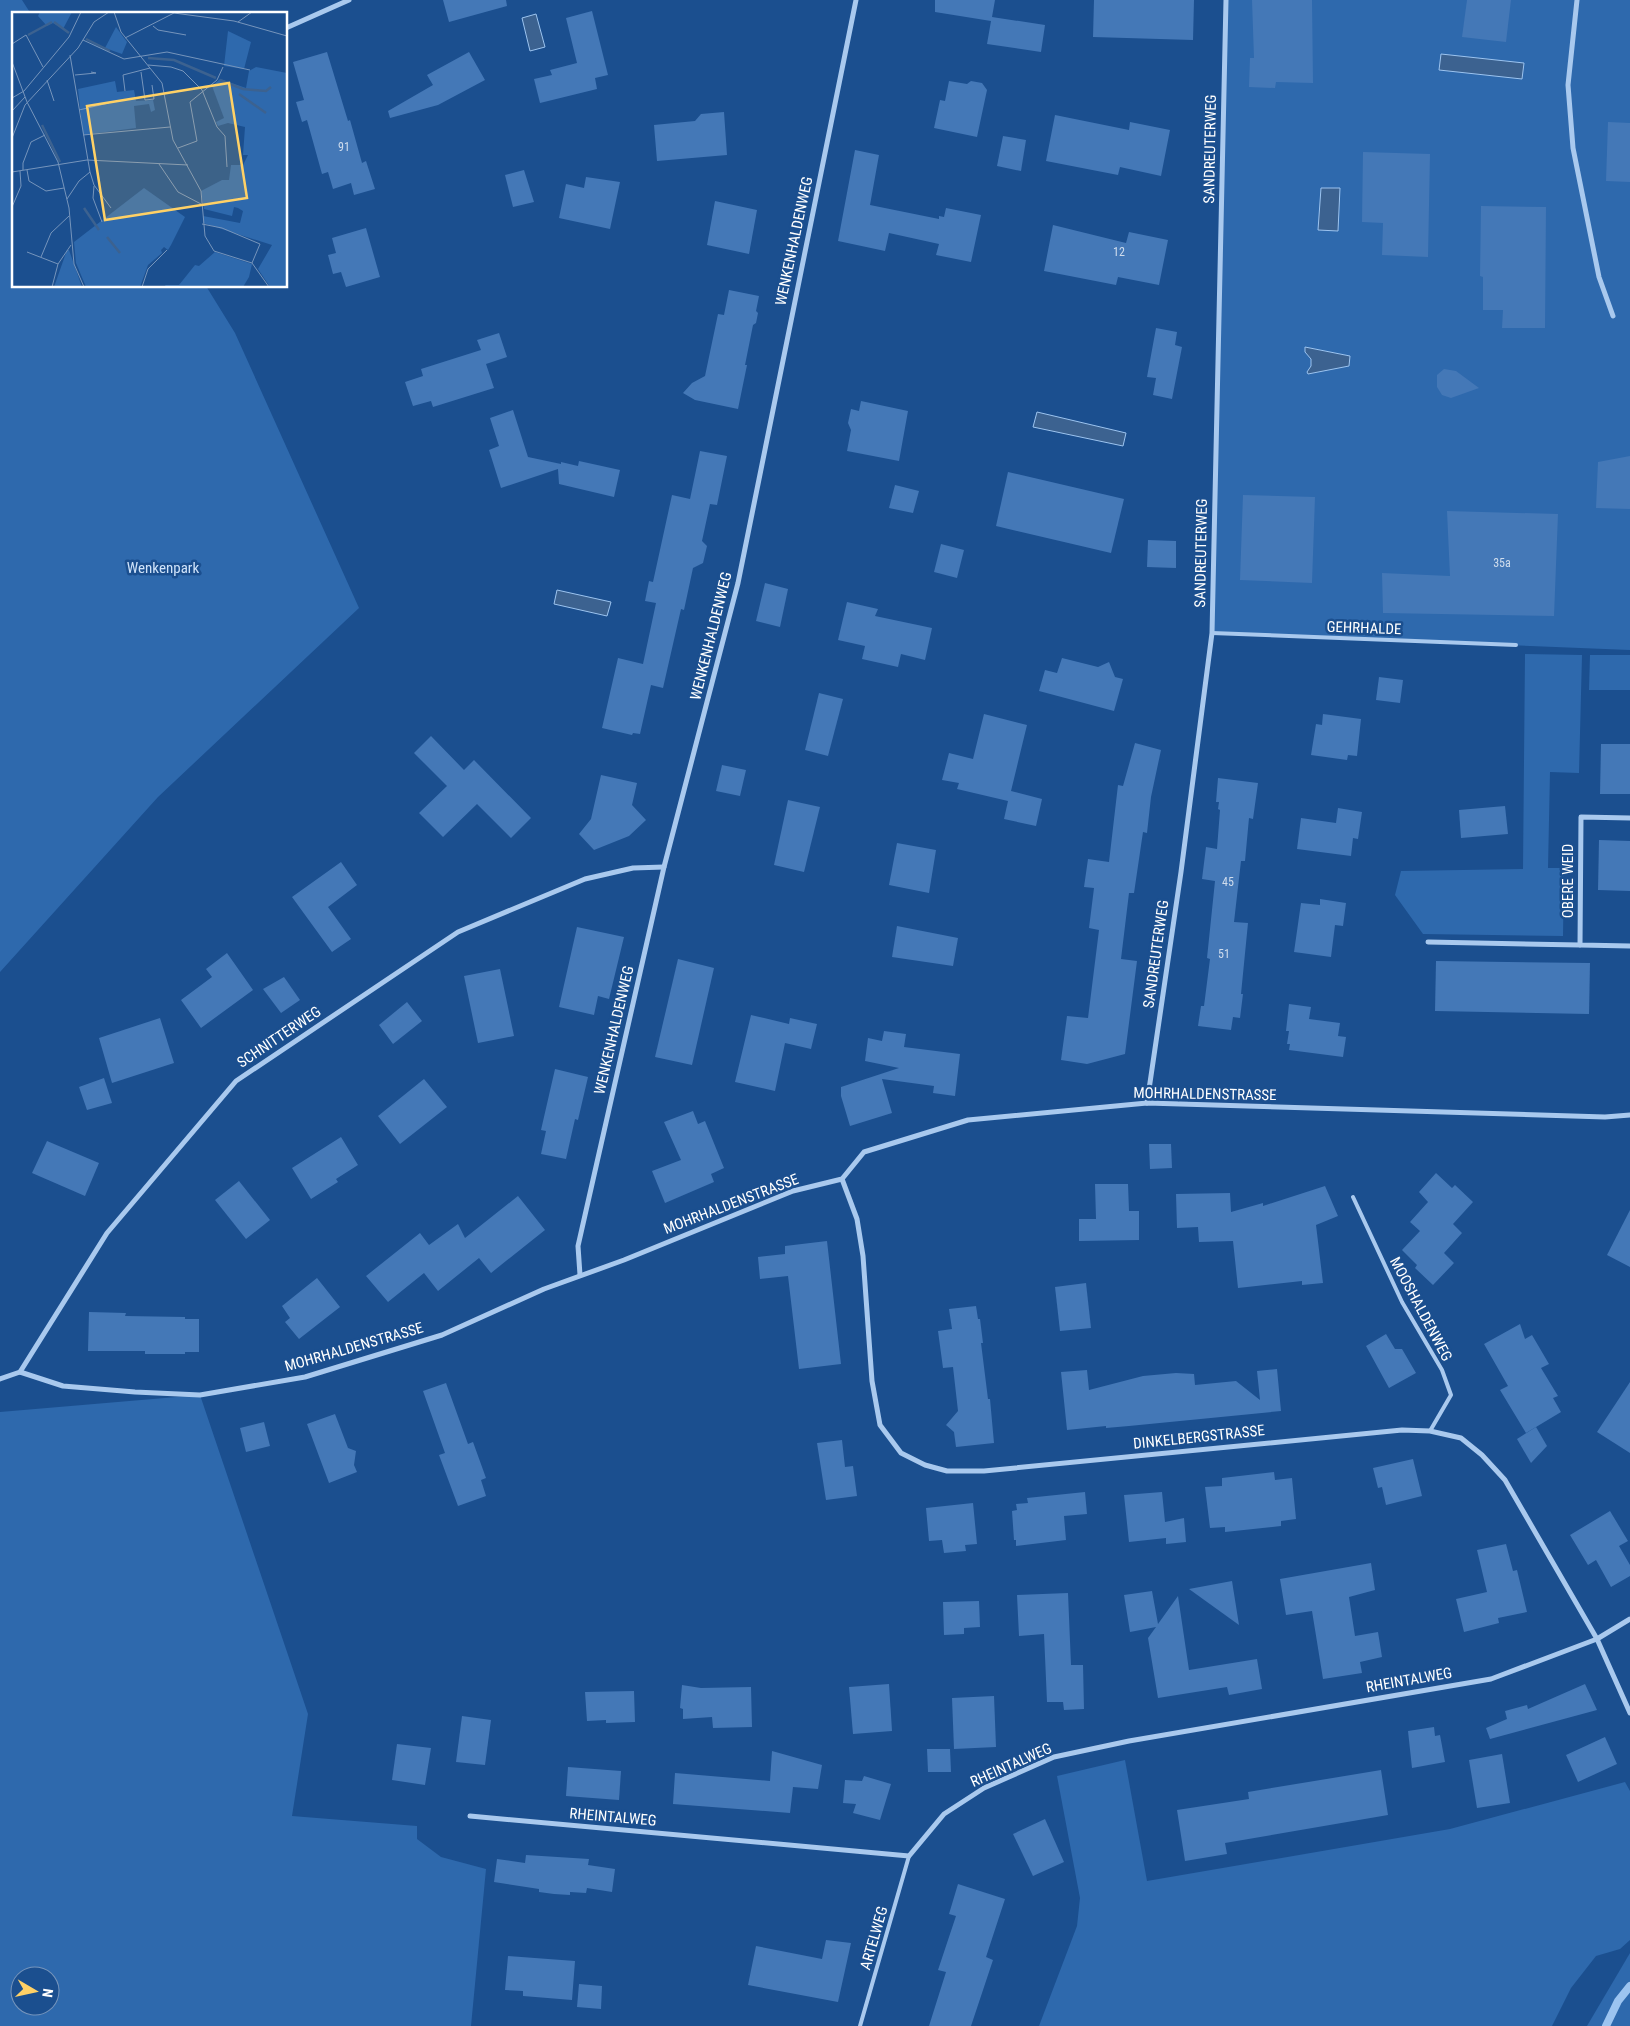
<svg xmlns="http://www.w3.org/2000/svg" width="1630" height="2026" font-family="'Roboto Condensed',sans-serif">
  <rect width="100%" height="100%" fill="#1b4f8f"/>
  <g fill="#2e69ad" fill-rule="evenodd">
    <polygon points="0,0 22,0 31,14 14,14 14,286 206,286 235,333 359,608 158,797 0,972"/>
    <polygon points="1226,0 1630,0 1630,650 1212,633"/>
    <polygon points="1525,654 1582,655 1579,773 1550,772 1548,868 1564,868 1563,936 1423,934 1395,895 1401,871 1523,869"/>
    <polygon points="1590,655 1630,655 1630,690 1589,690"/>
    <path d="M 200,1395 L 308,1714 L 292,1816 L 417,1826 L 417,1839 L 441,1857 L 486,1869 L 471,2026 L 0,2026 L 0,1412 ZM 20,1976 L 50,1976 L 50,2006 L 20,2006 Z"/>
    <polygon points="1125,1760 1147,1881 1450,1829 1625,1782 1630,1791 1630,1940 1620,1949 1596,1956 1571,1988 1552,2026 1039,2026 1077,1926 1080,1898 1057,1776"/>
    <polygon points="1630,1953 1630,2026 1587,2026"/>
  </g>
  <g fill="#3c6290" stroke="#9cc4f0">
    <polygon points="536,14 545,47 530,51 522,18"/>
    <polygon points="1441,54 1524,63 1522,79 1439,70"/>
    <polygon points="1321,188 1340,188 1338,231 1318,230"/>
    <polygon points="1305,347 1350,356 1349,366 1308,374 1307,372 1311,366 1311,359 1305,352"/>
    <polygon points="1037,412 1126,433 1123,446 1033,427"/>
    <polygon points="557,590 611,602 607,616 554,604"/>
  </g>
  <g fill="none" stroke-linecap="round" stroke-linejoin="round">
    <polyline stroke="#9cc4f0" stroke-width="8" points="1606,2026 1618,2001 1630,1986"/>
  </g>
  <g fill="#4478b7">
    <polygon points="443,0 506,0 507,6 449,22"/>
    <polygon points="935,0 995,0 992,17 1045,25 1041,52 987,44 991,21 935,12"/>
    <polygon points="1094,0 1194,0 1193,40 1093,37"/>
    <polygon points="1252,0 1312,0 1313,83 1276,82 1275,88 1249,87 1250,58 1254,58"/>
    <polygon points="1467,0 1511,0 1506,42 1462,37"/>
    <polygon points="592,11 608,75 595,78 597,89 540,103 534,79 552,75 550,70 577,63 566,18"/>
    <polygon points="327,52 348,121 350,120 362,163 366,161 375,189 354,195 351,183 333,189 328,172 322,174 307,120 302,122 296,102 304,100 293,62"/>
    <polygon points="469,52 485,80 438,105 390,118 388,111 433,85 427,75"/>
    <polygon points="949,81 967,84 971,81 982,83 987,90 977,137 934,128 940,100 945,101"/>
    <polygon points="724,112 727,155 657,161 654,125 695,121 701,114"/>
    <polygon points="1055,115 1129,130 1130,122 1170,130 1161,176 1120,167 1118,175 1046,161"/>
    <polygon points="1608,122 1630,123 1630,182 1606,181"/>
    <polygon points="1003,136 1026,140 1021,171 997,166"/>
    <polygon points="855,150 879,155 870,205 939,219 939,216 944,217 946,208 981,215 971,262 936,255 939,244 889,233 885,251 838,241"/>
    <polygon points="1363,152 1430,154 1428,257 1382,255 1383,223 1362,222"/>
    <polygon points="524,170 534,202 513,207 505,175"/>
    <polygon points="586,177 620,182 610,229 559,218 566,184 584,188"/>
    <polygon points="715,201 757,210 749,254 707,245"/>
    <polygon points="1481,206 1546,207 1545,328 1502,328 1503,310 1483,310 1483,277 1480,276"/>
    <polygon points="1053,225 1126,243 1129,232 1168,240 1159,285 1118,277 1116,285 1044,271"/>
    <polygon points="366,228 380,277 346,287 341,272 333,274 328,255 336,253 332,238"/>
    <polygon points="729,290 759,296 756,311 758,313 756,323 753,325 745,365 747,365 738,409 695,400 683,393 692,383 705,376 718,314 724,315"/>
    <polygon points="1156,328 1177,332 1175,345 1182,347 1172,399 1153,395 1156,378 1147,377"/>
    <polygon points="499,333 507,357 486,364 494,388 433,407 431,401 413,406 405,382 423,376 421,369 481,350 477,340"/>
    <polygon points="1444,369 1456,371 1479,388 1451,398 1442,395 1437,387 1437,375"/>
    <polygon points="861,401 908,411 899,461 847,451 851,430 848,423 851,409 859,411"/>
    <polygon points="513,410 528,457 561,464 561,462 578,466 579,461 620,470 614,497 559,484 558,469 501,488 489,450 499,446 490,418"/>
    <polygon points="700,451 727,456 717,505 710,504 702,541 707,546 703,563 693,568 684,610 681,609 663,688 651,685 640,734 633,733 632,735 602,728 618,658 643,664 656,603 645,601 649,581 653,582 672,495 690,499"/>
    <polygon points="1630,456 1630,509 1596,508 1598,462"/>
    <polygon points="1008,472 1124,499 1111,553 996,526"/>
    <polygon points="895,485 919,491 913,513 889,508"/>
    <polygon points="1243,495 1315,497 1312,583 1240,580"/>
    <polygon points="1447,511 1558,514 1554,616 1383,613 1382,573 1450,576"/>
    <polygon points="1148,540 1176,541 1176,568 1147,567"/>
    <polygon points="941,544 964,550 957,578 934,572"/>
    <polygon points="765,583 788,589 780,627 756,621"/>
    <polygon points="847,602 878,609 875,616 932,628 925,660 901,654 898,667 862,659 865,646 838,640"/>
    <polygon points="1062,658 1098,667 1109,662 1115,677 1123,679 1114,711 1039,691 1045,670 1057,673"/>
    <polygon points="1379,677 1403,680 1400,703 1376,700"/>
    <polygon points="819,693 843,699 828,756 805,750"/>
    <polygon points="984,714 1027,725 1011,791 1042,799 1036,826 1004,819 1008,801 957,789 959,783 942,780 949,753 973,759"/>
    <polygon points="1323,714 1361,719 1357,756 1348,755 1347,760 1311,755 1316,724 1322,725"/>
    <polygon points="431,736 464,770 474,760 531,818 511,838 477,804 443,837 419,813 447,786 414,753"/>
    <polygon points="1135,743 1161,750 1151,797 1147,833 1143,832 1134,893 1129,893 1121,959 1137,961 1125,1054 1087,1064 1061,1060 1067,1016 1088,1018 1099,930 1089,928 1094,888 1084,887 1088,859 1109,862 1118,785 1123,786"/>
    <polygon points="1601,744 1630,744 1630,794 1600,794"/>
    <polygon points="722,765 746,770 740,796 716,791"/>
    <polygon points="601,775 637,783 632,805 646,820 629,836 594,850 579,834 591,819"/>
    <polygon points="1218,778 1258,783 1253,819 1249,818 1245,861 1241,861 1234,922 1248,923 1241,994 1243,994 1240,1018 1233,1017 1231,1030 1198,1026 1201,1006 1204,1006 1210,959 1207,958 1215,881 1202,879 1206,847 1217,849 1220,810 1218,809 1219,802 1216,802"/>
    <polygon points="788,800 820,807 804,872 774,865"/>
    <polygon points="1505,806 1508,834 1461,838 1459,810"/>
    <polygon points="1338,808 1362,812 1358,839 1353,838 1351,856 1297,849 1301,818 1336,823"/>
    <polygon points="1599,840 1630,841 1630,891 1598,890"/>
    <polygon points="897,843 936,850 929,893 889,885"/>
    <polygon points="341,862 357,885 328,907 351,939 332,952 292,897"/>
    <polygon points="1320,899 1346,903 1343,926 1335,925 1331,957 1294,952 1301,903 1320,905"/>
    <polygon points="897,926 958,938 953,966 892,957"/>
    <polygon points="577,927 624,937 609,999 598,996 594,1015 559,1007"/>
    <polygon points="227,953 253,990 201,1028 181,1000 212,977 206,969"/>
    <polygon points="678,959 714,968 692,1065 655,1057"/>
    <polygon points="1436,961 1590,963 1589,1014 1435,1011"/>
    <polygon points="500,969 514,1036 478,1043 464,976"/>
    <polygon points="284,977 300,1000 281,1013 263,989"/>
    <polygon points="407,1002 422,1021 393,1044 379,1025"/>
    <polygon points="1289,1004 1311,1007 1309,1019 1340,1023 1338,1036 1346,1037 1343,1057 1289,1050 1290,1044 1287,1044 1289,1031 1286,1031"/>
    <polygon points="751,1015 789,1024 790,1018 817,1024 811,1049 785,1043 775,1091 735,1082"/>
    <polygon points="160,1018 174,1063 112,1083 99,1038"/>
    <polygon points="884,1031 906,1034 904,1047 960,1054 955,1096 933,1093 934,1086 882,1079 892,1113 850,1126 841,1096 841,1087 899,1068 865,1061 868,1038 882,1041"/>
    <polygon points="555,1069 588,1077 578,1120 575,1119 566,1159 541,1154 546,1131 541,1130"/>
    <polygon points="104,1078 112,1103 87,1110 79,1087"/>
    <polygon points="424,1079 447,1107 400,1144 378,1116"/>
    <polygon points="693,1111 698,1124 705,1121 724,1168 711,1174 714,1182 665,1203 652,1171 681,1160 664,1122"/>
    <polygon points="341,1137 358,1165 336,1179 338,1182 311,1199 292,1168"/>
    <polygon points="47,1141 99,1163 85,1196 32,1173"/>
    <polygon points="1149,1144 1171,1144 1172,1168 1150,1169"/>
    <polygon points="1436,1173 1452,1188 1455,1185 1473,1202 1453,1224 1462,1233 1444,1253 1454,1263 1433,1285 1415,1268 1417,1265 1402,1250 1420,1231 1410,1222 1428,1202 1419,1192"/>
    <polygon points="239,1181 270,1220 246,1239 215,1200"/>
    <polygon points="1095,1184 1128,1184 1129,1211 1139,1211 1139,1240 1079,1241 1079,1219 1096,1219"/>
    <polygon points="1325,1186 1338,1216 1316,1225 1323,1283 1302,1285 1302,1281 1238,1288 1233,1241 1199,1242 1198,1227 1177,1228 1176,1194 1230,1193 1231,1212 1263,1203 1263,1206"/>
    <polygon points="518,1196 545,1230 491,1273 479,1258 438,1291 424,1273 388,1302 366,1276 420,1233 429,1245 458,1224 465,1238"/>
    <polygon points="1630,1210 1630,1267 1607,1255"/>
    <polygon points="827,1241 841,1364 799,1369 788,1276 760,1279 758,1257 785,1254 785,1246"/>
    <polygon points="317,1278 340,1307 299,1339 285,1322 290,1318 282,1306"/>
    <polygon points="1086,1283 1091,1328 1060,1331 1055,1287"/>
    <polygon points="976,1306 978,1319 980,1319 983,1343 981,1343 988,1399 990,1399 994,1443 956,1447 954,1432 946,1425 958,1411 953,1367 943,1368 938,1331 952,1329 949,1309"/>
    <polygon points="89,1312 126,1313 125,1316 185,1317 185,1319 199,1319 199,1352 185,1352 185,1354 145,1354 145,1351 88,1351"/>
    <polygon points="1520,1324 1525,1339 1532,1335 1549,1364 1541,1368 1558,1396 1553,1398 1561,1412 1526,1433 1500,1390 1508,1386 1484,1344"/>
    <polygon points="1386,1334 1395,1349 1402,1349 1416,1373 1389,1388 1366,1346"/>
    <polygon points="1277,1369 1281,1411 1129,1426 1106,1428 1106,1426 1067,1430 1061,1372 1087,1370 1089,1390 1143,1376 1176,1373 1194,1374 1195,1385 1236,1381 1260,1400 1257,1371"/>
    <polygon points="1630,1382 1630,1453 1597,1432"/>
    <polygon points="446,1383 468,1444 473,1442 486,1478 481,1480 486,1496 458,1506 439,1455 445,1453 423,1391"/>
    <polygon points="335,1414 348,1448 356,1451 354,1465 357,1472 329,1483 307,1424"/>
    <polygon points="264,1422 270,1446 246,1452 240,1428"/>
    <polygon points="1536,1427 1547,1446 1531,1463 1517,1439"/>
    <polygon points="842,1440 845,1467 853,1466 857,1496 826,1500 817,1443"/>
    <polygon points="1413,1459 1422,1496 1386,1505 1382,1487 1378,1488 1373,1468"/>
    <polygon points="1274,1472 1275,1480 1292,1478 1296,1519 1281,1521 1281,1526 1225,1532 1225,1527 1210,1528 1205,1487 1222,1486 1222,1478"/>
    <polygon points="1085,1492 1087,1514 1064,1516 1066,1540 1016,1546 1016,1540 1014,1540 1012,1511 1017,1510 1016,1504 1028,1503 1027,1498"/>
    <polygon points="1162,1492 1165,1522 1184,1518 1186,1542 1166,1544 1166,1538 1129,1542 1124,1495"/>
    <polygon points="973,1503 977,1544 965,1545 966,1551 944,1553 942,1540 929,1541 926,1508"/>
    <polygon points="1610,1511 1628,1541 1619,1546 1630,1565 1630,1576 1611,1587 1596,1560 1588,1565 1570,1535"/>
    <polygon points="1506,1544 1513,1571 1517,1570 1527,1612 1498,1618 1499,1623 1464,1632 1456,1599 1487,1592 1477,1550"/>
    <polygon points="1371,1563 1375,1590 1349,1597 1355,1636 1378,1632 1382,1657 1360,1662 1362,1673 1323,1679 1312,1611 1286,1615 1280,1579"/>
    <polygon points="1232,1581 1239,1625 1189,1589"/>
    <polygon points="1152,1591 1158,1624 1178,1596 1189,1670 1257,1659 1262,1689 1229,1695 1227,1687 1158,1698 1148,1638 1156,1627 1130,1632 1124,1595"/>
    <polygon points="1068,1593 1071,1665 1083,1665 1084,1709 1064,1710 1063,1702 1047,1702 1044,1634 1019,1636 1017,1595"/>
    <polygon points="979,1601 980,1627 964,1628 964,1634 944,1635 943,1602"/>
    <polygon points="889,1684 892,1731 853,1734 849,1687"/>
    <polygon points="1585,1684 1597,1710 1490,1739 1486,1728 1507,1719 1505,1711 1527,1705 1528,1709"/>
    <polygon points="682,1685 701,1688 751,1687 752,1727 713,1728 712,1717 683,1719 683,1709 680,1708"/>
    <polygon points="634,1691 635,1722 606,1723 606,1720 587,1721 585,1692"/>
    <polygon points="994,1696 996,1747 954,1749 952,1698"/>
    <polygon points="462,1716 491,1720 485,1765 456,1762"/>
    <polygon points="1434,1727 1435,1736 1440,1735 1445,1762 1412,1768 1408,1731"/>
    <polygon points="1605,1737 1617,1764 1578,1782 1566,1755"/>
    <polygon points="397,1744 431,1748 425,1785 392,1780"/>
    <polygon points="927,1749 950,1749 951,1772 928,1772"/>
    <polygon points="772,1751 822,1765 818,1789 793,1787 790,1813 673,1804 675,1773 770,1781"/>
    <polygon points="1502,1754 1510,1803 1477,1808 1469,1760"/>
    <polygon points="568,1767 621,1771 619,1800 566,1796"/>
    <polygon points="1381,1770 1388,1815 1225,1843 1227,1854 1185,1861 1177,1810 1249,1799 1248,1792"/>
    <polygon points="864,1776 891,1784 880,1820 853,1813 856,1804 843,1803 845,1780 862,1781"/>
    <polygon points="1045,1819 1064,1862 1033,1876 1013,1834"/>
    <polygon points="526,1855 589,1859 588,1865 615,1869 612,1892 587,1888 586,1893 570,1892 570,1895 554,1894 539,1892 539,1889 494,1882 497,1859 525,1863"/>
    <polygon points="958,1884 1005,1899 986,1957 993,1960 971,2026 929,2026 946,1972 938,1970 956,1916 949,1914"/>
    <polygon points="826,1940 851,1943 838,2002 748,1985 756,1946 822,1959"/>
    <polygon points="508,1956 575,1961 572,2000 523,1996 523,1991 505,1990"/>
    <polygon points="579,1984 602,1986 601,2009 577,2007"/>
  </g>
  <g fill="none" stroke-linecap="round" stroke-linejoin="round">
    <g stroke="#a9c9ee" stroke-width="4">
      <polyline points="1212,633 1516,645"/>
      <polyline points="1353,1197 1402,1302 1442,1370 1451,1395 1430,1431"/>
      <polyline points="860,2026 909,1856"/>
    </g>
    <g stroke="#a9c9ee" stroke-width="5">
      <polyline points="1577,0 1568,85 1573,148 1599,277 1613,316"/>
      <polyline points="286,28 349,0"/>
      <polyline points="1630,818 1581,817 1580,945 1630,946"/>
      <polyline points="1428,942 1580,945"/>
      <polyline points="1147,1103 1181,872 1212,633 1226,0"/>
      <polyline points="842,1179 857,1219 863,1256 872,1381 880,1425 901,1453 925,1465 947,1471 984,1471 1402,1430 1430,1431 1461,1438 1482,1455 1505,1480 1597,1639 1630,1713"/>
      <polyline points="580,1275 578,1246 664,867 738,583 856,0"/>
      <polyline points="20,1372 107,1233 236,1081 458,932 585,879 633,868 664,867"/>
      <polyline points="0,1379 20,1372 63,1386 135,1392 200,1395 305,1377 442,1335 544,1289 624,1260 793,1191 842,1179 864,1152 968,1120 1147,1103 1605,1117 1630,1115"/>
      <polyline points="470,1816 909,1856 944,1814 984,1788 1054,1757 1129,1741 1491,1679 1597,1639 1630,1619"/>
    </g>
  </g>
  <g text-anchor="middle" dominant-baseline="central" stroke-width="5" stroke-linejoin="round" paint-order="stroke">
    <g font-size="12" fill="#d0dded">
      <text x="344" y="147">91</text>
      <text x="1119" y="252">12</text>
      <text x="1502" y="563">35a</text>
      <text x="1228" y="882">45</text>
      <text x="1224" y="954">51</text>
    </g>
    <g font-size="15" fill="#fff" stroke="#1b4f8f">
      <text transform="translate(1210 149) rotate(-89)">SANDREUTERWEG</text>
      <text transform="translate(794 241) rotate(-78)">WENKENHALDENWEG</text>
      <text transform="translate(1201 553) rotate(-89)">SANDREUTERWEG</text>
      <text transform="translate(1364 628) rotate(2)">GEHRHALDE</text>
      <text transform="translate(711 636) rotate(-76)">WENKENHALDENWEG</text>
      <text transform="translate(1568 881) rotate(-90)">OBERE WEID</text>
      <text transform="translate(1156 954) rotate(-82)">SANDREUTERWEG</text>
      <text transform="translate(614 1030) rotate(-77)">WENKENHALDENWEG</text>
      <text transform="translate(279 1037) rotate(-34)">SCHNITTERWEG</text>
      <text transform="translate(1205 1094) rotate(1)">MOHRHALDENSTRASSE</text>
      <text transform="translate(731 1204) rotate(-21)">MOHRHALDENSTRASSE</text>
      <text transform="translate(1421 1309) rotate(62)">MOOSHALDENWEG</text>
      <text transform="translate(354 1347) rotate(-16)">MOHRHALDENSTRASSE</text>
      <text transform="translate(1199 1437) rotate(-6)">DINKELBERGSTRASSE</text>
      <text transform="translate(1409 1680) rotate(-10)">RHEINTALWEG</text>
      <text transform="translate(1011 1765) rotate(-24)">RHEINTALWEG</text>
      <text transform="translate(613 1817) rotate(5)">RHEINTALWEG</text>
      <text transform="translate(874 1938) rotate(-74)">ARTELWEG</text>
    </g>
    <g font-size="15" fill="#cfe3fa" stroke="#1b4f8f">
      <text x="163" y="568">Wenkenpark</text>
    </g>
  </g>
  <g transform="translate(12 12)">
    <rect width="275" height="275" fill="#1b4f8f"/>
    <path d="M 28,0 L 60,0 L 51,17 L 41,11 L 35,14 L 26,4 ZM 104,15 L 115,30 L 110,42 L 93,36 ZM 216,19 L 239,30 L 232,57 L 212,54 ZM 244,55 L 275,61 L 275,275 L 258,275 L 246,257 L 260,233 L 191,211 L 191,204 L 228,211 L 231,199 L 226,196 L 222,195 L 220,204 L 192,197 L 189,179 L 210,168 L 217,168 L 219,153 L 231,153 L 236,143 L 231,143 L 233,115 L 216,111 L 206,114 L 204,110 L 212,106 L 200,74 L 208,67 L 234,76 L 237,59 ZM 103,69 L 105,80 L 122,78 L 124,89 L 141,88 L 143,98 L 139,100 L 137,92 L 122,94 L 124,116 L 71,123 L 66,77 ZM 132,176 L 173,205 L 159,233 L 156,238 L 152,235 L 149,238 L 150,241 L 136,253 L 128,275 L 74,275 L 64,251 L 62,230 ZM 55,238 L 57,238 L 70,275 L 42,275 ZM 203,240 L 240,252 L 237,265 L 231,275 L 154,275 L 153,273 L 167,273 L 183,253 L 187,254 Z" fill="#2e69ad"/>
    <path fill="none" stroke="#3c6290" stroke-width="2.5" d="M 42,10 L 57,21M 16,23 L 40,10M 74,27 L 98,39M 136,46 L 162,48 L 204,66M 208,68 L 231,77 L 254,79 L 259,75M 227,82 L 254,101M 30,113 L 48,150M 72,196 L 87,218M 95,225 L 108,241"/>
    <path fill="none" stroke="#7695bc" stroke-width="1" d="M 102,0 L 109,20 L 150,71 L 161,128 L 189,179 L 193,224 L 202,239 L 240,251 L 257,275M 226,10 L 240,0M 141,14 L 146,18 L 174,23M 113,26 L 162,1 L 222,9 L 275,24M 71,28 L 112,47 L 155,40 L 238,58M 0,32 L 14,23 L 31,55M 58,43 L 78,160 L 82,173 L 99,196M 0,50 L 15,90 L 46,150 L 57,196 L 62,252 L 72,275M 136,53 L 159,55 L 171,59 L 190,78 L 205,115 L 213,124 L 215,155M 129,60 L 133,88 L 142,87 L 140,73M 63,63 L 84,61 L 79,60M 35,68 L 42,89M 113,79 L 111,63 L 138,56M 0,86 L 12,79 L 57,25 L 69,0M 67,98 L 97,91M 0,99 L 13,85M 71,123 L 158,115M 0,126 L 13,93 L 66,36 L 82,10 L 97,0M 166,136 L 185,129 L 178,90 L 205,68 L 211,55M 147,152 L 166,180 L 189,192M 11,158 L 11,151 L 19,130 L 33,123M 15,158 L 17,169 L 34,179 L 52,176M 0,160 L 75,148 L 176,153M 82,174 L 81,186 L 90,210M 55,187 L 67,169 L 78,160M 0,195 L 9,174 L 8,159M 190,212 L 210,216 L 248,232 L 240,251M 15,240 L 46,252M 29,245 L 39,221 L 57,204M 40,275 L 46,252 L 59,233M 130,275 L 136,257 L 155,238"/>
    <path fill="#ffd166" fill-opacity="0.15" stroke="#ffd166" stroke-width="2.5" d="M 217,71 L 235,186 L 93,208 L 75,94 Z"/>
    <rect width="275" height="275" fill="none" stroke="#fff" stroke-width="2.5"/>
  </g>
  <g transform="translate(35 1991) rotate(99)"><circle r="24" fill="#1b4f8f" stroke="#7695bc"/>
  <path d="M0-4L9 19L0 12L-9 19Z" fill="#ffd166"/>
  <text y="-8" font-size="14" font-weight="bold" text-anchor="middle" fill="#ffffff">N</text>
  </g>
</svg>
